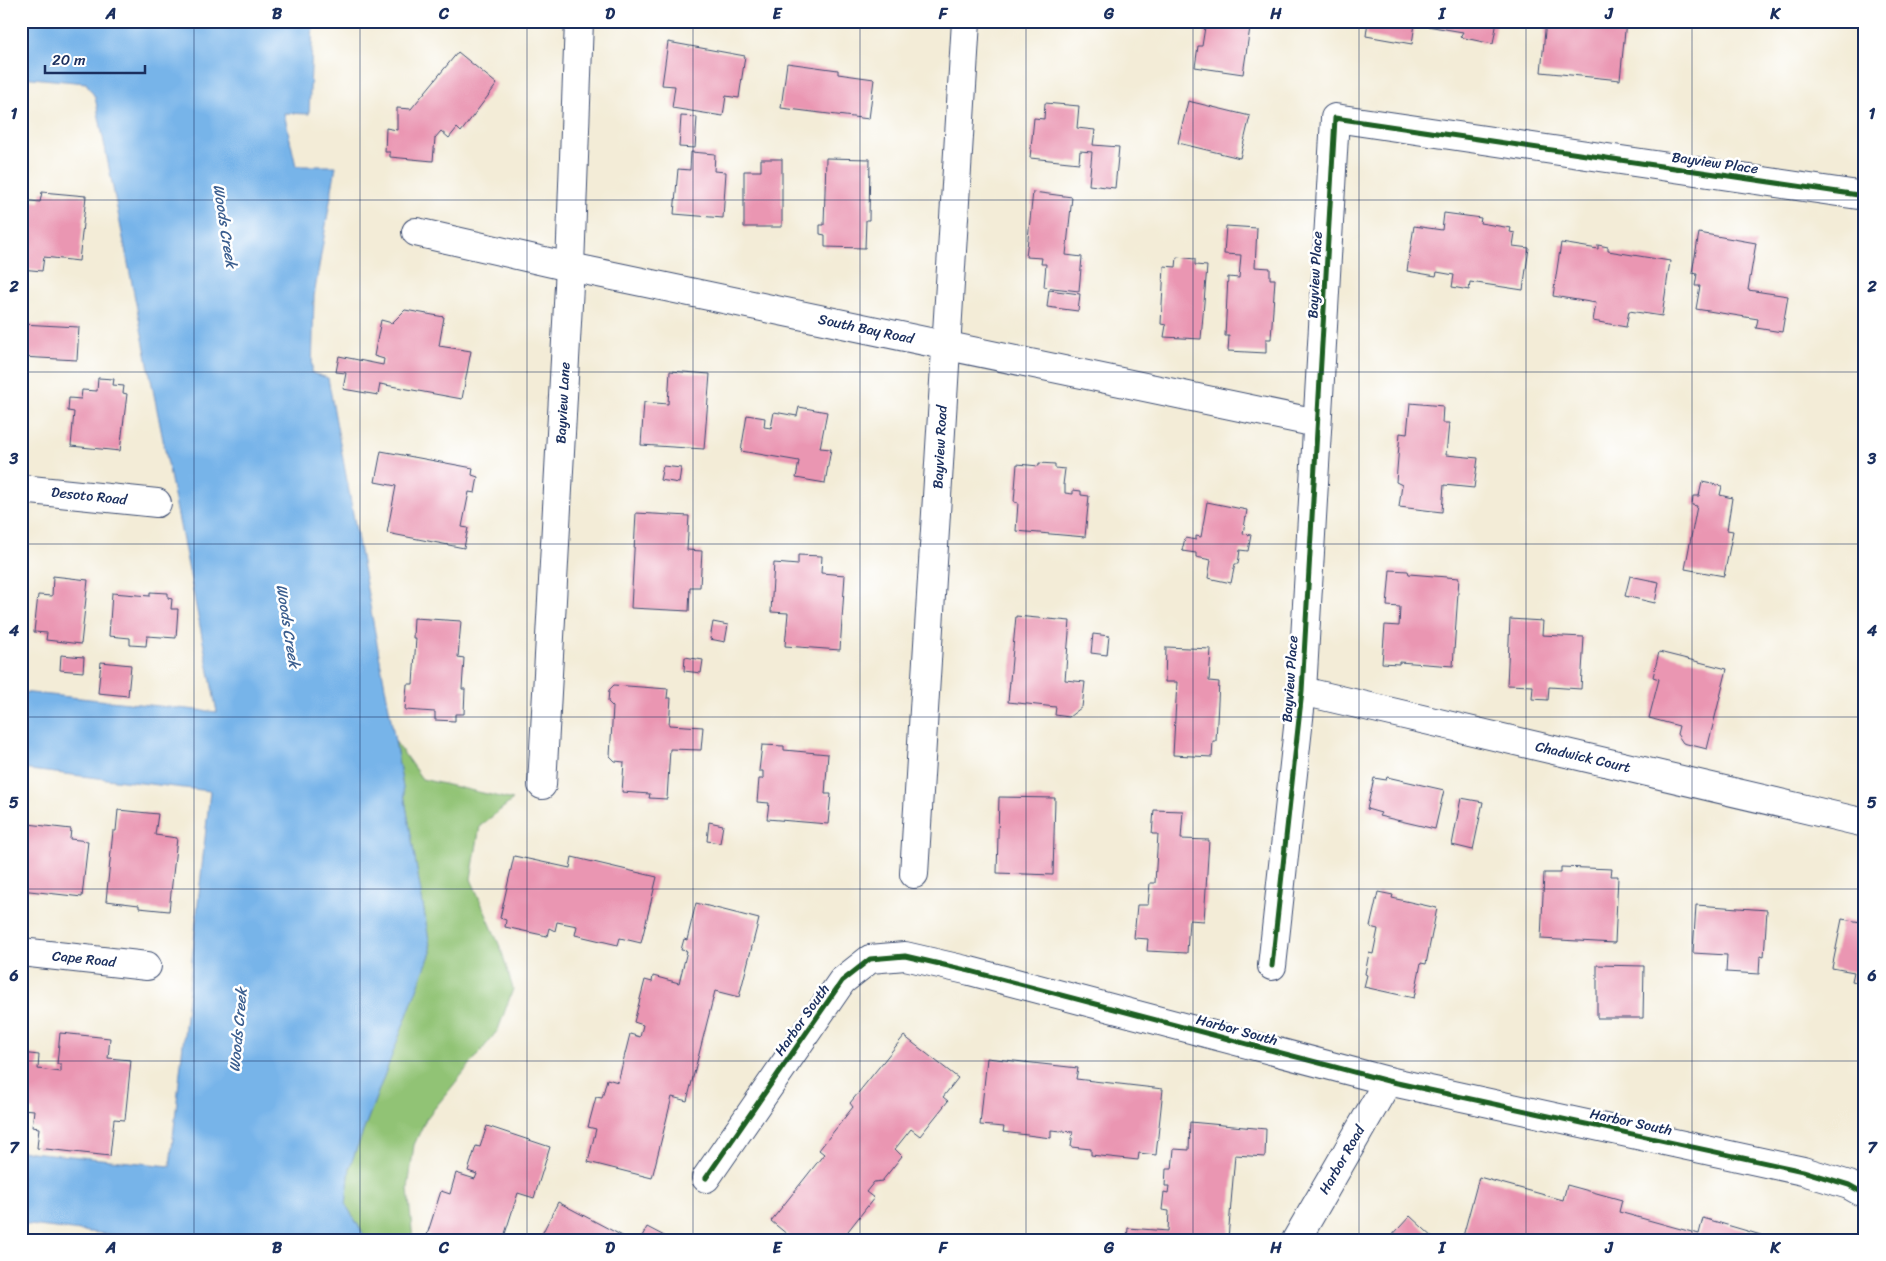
<svg xmlns="http://www.w3.org/2000/svg" width="1886" height="1261" font-family="Sriracha,sans-serif">
  <rect width="100%" height="100%" fill="#fff"/>
  <filter id="ink" filterUnits="userSpaceOnUse"><feTurbulence type="fractalNoise" baseFrequency=".02" numOctaves="2"/><feDisplacementMap in="SourceGraphic" scale="10" xChannelSelector="R" yChannelSelector="G"/><feConvolveMatrix kernelMatrix="1 2 1 2 8 2 1 2 1" color-interpolation-filters="sRGB"/></filter>
  <filter id="wash" filterUnits="userSpaceOnUse"><feTurbulence type="fractalNoise" baseFrequency=".0096" numOctaves="4" result="noise"/><feDisplacementMap in="SourceGraphic" scale="20" xChannelSelector="R" yChannelSelector="G"/><feGaussianBlur stdDeviation="1.12" result="paint"/><feColorMatrix in="noise" values="0 0 0 0 0 0 0 0 0 0 0 0 0 0 0 0 0 1.4 0 .05"/><feComposite in="paint" operator="in"/></filter>
  <g filter="url(#wash)">
    <rect width="100%" height="100%" fill="#f3ecd7"/>
    <polygon fill="#91c374" stroke="#567969" points="395,741 422,779 513,800 480,826 471,879 501,949 513,989 498,1030 426,1119 414,1145 408,1189 413,1240 367,1240 346,1205 350,1166 431,952"/>
    <polygon fill="#77b4e9" stroke="#4972a4" points="21,21 313,21 309,114 284,113 296,166 336,166 314,296 312,373 328,378 395,741 431,952 350,1166 346,1205 367,1240 158,1240 21,1224 21,1151 170,1166 210,791 21,769 21,692 217,712 95,97 86,83 21,77"/>
    <g id="blocks">
      <g fill="#ea96b2">
        <polygon points="1206,21 1251,21 1243,74 1195,67 1198,46 1202,46"/>
        <polygon points="1368,21 1497,21 1493,44 1460,37 1463,32 1415,24 1412,44 1366,36"/>
        <polygon points="1546,21 1626,21 1620,80 1541,72"/>
        <polygon points="668,42 745,56 739,98 726,96 723,116 672,108 675,86 662,85"/>
        <polygon points="458,52 497,84 461,132 457,128 449,138 441,131 435,138 433,161 390,157 390,152 385,152 386,128 397,130 397,108 411,109"/>
        <polygon points="787,63 838,70 838,74 874,79 869,119 781,108"/>
        <polygon points="1188,101 1250,116 1240,158 1178,143"/>
        <polygon points="1045,103 1079,106 1077,128 1095,130 1093,145 1119,147 1115,188 1089,185 1092,152 1080,151 1079,163 1030,158 1034,118 1044,119"/>
        <polygon points="681,116 697,117 695,148 679,147"/>
        <polygon points="691,152 715,154 714,171 726,172 723,218 674,214 678,169 690,170"/>
        <polygon points="826,158 870,159 869,220 866,220 865,248 825,247 825,235 820,234 820,225 824,225"/>
        <polygon points="761,159 782,159 782,227 744,227 744,171 761,171"/>
        <polygon points="42,192 86,196 79,261 44,257 42,271 21,269 21,200 40,202"/>
        <polygon points="1033,192 1072,197 1066,255 1082,257 1079,291 1044,287 1046,264 1041,264 1042,258 1026,257"/>
        <polygon points="1444,213 1481,218 1480,223 1511,228 1510,232 1515,233 1513,246 1529,248 1523,290 1470,282 1469,290 1452,287 1454,275 1437,272 1436,276 1407,271 1414,226 1442,230"/>
        <polygon points="1226,226 1257,228 1255,267 1270,268 1270,279 1275,279 1271,339 1266,339 1266,353 1228,351 1229,336 1225,336 1228,277 1239,278 1241,255 1224,254"/>
        <polygon points="1699,233 1756,243 1748,290 1788,296 1782,332 1756,328 1758,319 1696,309 1700,286 1695,286 1697,274 1692,273"/>
        <polygon points="1561,243 1598,249 1598,245 1608,247 1608,251 1670,261 1662,316 1629,311 1626,327 1593,321 1596,303 1553,296"/>
        <polygon points="1177,257 1195,259 1195,265 1207,266 1201,339 1164,337 1166,325 1161,324 1164,266 1176,267"/>
        <polygon points="1049,290 1080,294 1078,311 1047,307"/>
        <polygon points="405,310 444,317 439,346 471,351 462,399 380,384 378,395 343,389 346,373 336,372 339,356 383,365 384,359 374,356 381,320 392,323"/>
        <polygon points="21,324 79,327 77,360 21,357"/>
        <polygon points="670,371 710,374 704,449 641,445 644,402 668,404"/>
        <polygon points="98,378 114,379 113,385 124,386 123,393 127,394 120,451 71,446 74,412 68,411 69,398 81,399 82,390 97,391"/>
        <polygon points="1410,403 1443,406 1442,423 1449,423 1446,455 1478,458 1474,488 1444,485 1442,512 1399,507 1402,485 1396,482 1400,433 1407,434"/>
        <polygon points="799,407 827,412 820,448 831,449 825,483 796,478 799,461 741,451 747,415 765,418 764,427 771,428 774,412 797,416"/>
        <polygon points="381,451 473,468 472,475 478,477 475,493 469,492 462,527 468,528 464,548 387,533 396,486 375,482"/>
        <polygon points="1039,463 1055,464 1055,468 1065,469 1063,485 1065,485 1065,493 1073,494 1073,490 1081,491 1081,495 1089,496 1085,537 1016,531 1018,503 1014,502 1017,464 1039,466"/>
        <polygon points="663,466 681,468 679,483 660,480"/>
        <polygon points="1702,482 1722,486 1720,495 1732,498 1727,530 1733,531 1724,576 1685,569 1697,506 1692,505 1693,496 1699,496"/>
        <polygon points="1207,502 1247,510 1243,534 1251,535 1248,551 1240,550 1238,564 1235,564 1231,583 1208,578 1211,560 1196,557 1196,553 1182,551 1185,538 1196,540 1196,536 1201,537"/>
        <polygon points="636,513 689,516 687,550 702,551 700,587 690,587 689,611 631,608"/>
        <polygon points="798,555 822,556 821,573 845,575 840,650 785,646 788,613 771,612 774,563 798,565"/>
        <polygon points="1390,570 1408,571 1409,574 1459,578 1453,666 1399,662 1399,664 1382,663 1385,625 1399,626 1400,607 1387,606"/>
        <polygon points="53,576 88,580 81,644 46,640 47,633 34,632 38,595 52,596"/>
        <polygon points="1630,576 1659,582 1655,603 1625,596"/>
        <polygon points="150,592 168,593 168,598 172,599 171,609 178,609 176,638 147,636 146,646 130,645 130,638 109,636 112,593 150,596"/>
        <polygon points="1016,616 1070,621 1065,680 1085,682 1082,707 1069,717 1055,715 1056,707 1008,702"/>
        <polygon points="414,618 461,621 458,657 464,658 462,689 465,689 464,714 455,714 455,721 435,720 435,712 405,710 407,684 413,684 416,638 413,638"/>
        <polygon points="1510,619 1543,621 1542,635 1584,637 1581,689 1549,687 1548,700 1532,699 1533,686 1507,685"/>
        <polygon points="713,622 728,625 725,642 710,639"/>
        <polygon points="1093,634 1109,636 1107,655 1091,653"/>
        <polygon points="1166,647 1211,649 1209,681 1219,682 1216,741 1213,741 1212,757 1173,755 1177,682 1165,682"/>
        <polygon points="1659,652 1727,669 1707,749 1683,743 1677,734 1679,726 1649,718 1659,679 1653,677"/>
        <polygon points="61,655 84,657 83,672 60,670"/>
        <polygon points="685,657 703,660 701,673 684,671"/>
        <polygon points="101,662 131,665 128,696 98,693"/>
        <polygon points="1863,677 1865,677 1865,707 1862,707"/>
        <polygon points="614,685 668,689 667,698 671,698 669,725 703,727 701,750 670,749 667,799 649,798 650,794 622,792 624,762 615,761 610,756 613,707 608,702 609,690"/>
        <polygon points="762,745 784,746 784,750 828,754 825,794 831,794 828,824 767,819 769,803 757,802 759,779 763,779 763,771 759,771"/>
        <polygon points="1387,777 1444,790 1435,829 1379,816 1381,813 1367,809 1374,778 1386,780"/>
        <polygon points="999,797 1055,798 1053,875 997,873"/>
        <polygon points="1461,798 1483,802 1473,850 1452,845"/>
        <polygon points="118,810 158,814 155,835 177,838 169,911 139,908 139,905 106,901 113,831 116,831"/>
        <polygon points="1154,810 1183,811 1181,839 1209,840 1204,921 1189,920 1187,953 1147,951 1148,939 1134,938 1137,905 1148,905 1150,883 1155,883 1158,834 1152,834"/>
        <polygon points="709,822 723,825 720,843 707,841"/>
        <polygon points="28,824 71,829 70,839 88,841 82,897 21,890"/>
        <polygon points="514,856 570,868 572,857 657,877 641,943 620,938 618,945 575,935 577,926 557,922 555,931 549,928 547,936 505,927 506,920 500,918"/>
        <polygon points="1561,867 1612,869 1611,876 1618,876 1615,943 1541,939 1544,873 1561,873"/>
        <polygon points="1378,892 1393,895 1392,898 1437,908 1426,964 1421,963 1414,998 1364,987 1367,975 1365,974 1369,953 1373,954 1378,929 1370,927"/>
        <polygon points="696,903 759,919 739,997 715,991 687,1101 672,1097 652,1178 588,1162 596,1129 588,1127 596,1097 602,1098 607,1079 618,1082 630,1034 640,1037 643,1025 634,1022 645,980 652,982 653,976 679,983 687,951 681,950 684,939 687,940"/>
        <polygon points="1696,905 1767,910 1764,957 1760,956 1759,974 1726,972 1727,955 1693,953"/>
        <polygon points="1863,918 1865,919 1865,984 1852,981 1854,972 1832,968 1842,919 1861,922"/>
        <polygon points="1597,965 1644,966 1643,1018 1597,1018"/>
        <polygon points="60,1033 110,1038 108,1058 131,1060 125,1120 114,1119 110,1156 37,1148 39,1128 32,1127 34,1110 21,1109 21,1053 39,1055 38,1069 61,1072 61,1064 57,1064"/>
        <polygon points="904,1036 958,1078 943,1097 948,1101 920,1136 911,1129 895,1149 902,1156 882,1181 874,1182 866,1192 874,1198 841,1240 794,1240 771,1221 824,1154 819,1150 853,1107 850,1103"/>
        <polygon points="987,1058 1078,1068 1076,1079 1163,1089 1156,1155 1139,1153 1138,1160 1091,1155 1091,1149 1071,1147 1073,1132 1051,1130 1051,1138 1003,1132 1004,1127 980,1125"/>
        <polygon points="1190,1122 1266,1129 1265,1157 1235,1155 1228,1239 1205,1238 1204,1240 1127,1240 1128,1228 1168,1231 1169,1211 1162,1210 1164,1192 1168,1193 1169,1186 1165,1186 1166,1169 1172,1169 1174,1149 1189,1150"/>
        <polygon points="487,1126 550,1147 534,1198 518,1193 503,1240 436,1240 436,1238 427,1235 441,1191 450,1194 456,1173 475,1179 477,1174 468,1171 476,1146 480,1147"/>
        <polygon points="1479,1177 1563,1200 1567,1185 1622,1200 1619,1212 1699,1234 1703,1218 1778,1240 1462,1240"/>
        <polygon points="558,1202 630,1240 539,1240"/>
        <polygon points="1410,1216 1436,1240 1388,1240"/>
        <polygon points="647,1227 672,1240 640,1240"/>
      </g>
    </g>
  </g>
  <g filter="url(#ink)">
    <use href="#blocks" fill-opacity="0" stroke="#3b4b70" stroke-width="1"/>
    <g fill="none" stroke-linecap="round" stroke-linejoin="round">
      <g stroke="#3b4b70" stroke-width="30">
        <g id="minor">
          <polyline points="416,232 570,267 1317,423"/>
          <polyline points="21,489 157,503"/>
          <polyline points="1302,691 1865,823"/>
          <polyline points="542,785 570,267 579,21"/>
          <polyline points="914,874 966,21"/>
          <polyline points="21,952 147,966"/>
          <polyline points="1272,966 1302,691 1335,118 1865,196"/>
          <polyline points="706,1178 842,981 870,959 905,956 970,971 1388,1081 1803,1171 1849,1185 1865,1194"/>
          <polyline points="1296,1240 1388,1081"/>
        </g>
      </g>
      <use href="#minor" stroke="#fff" stroke-width="28"/>
      <g stroke="#fff" stroke-width="8">
        <g id="cycleway">
          <polyline points="1272,966 1302,691 1335,118 1865,196"/>
          <polyline points="706,1178 842,981 870,959 905,956 970,971 1388,1081 1803,1171 1849,1185 1865,1194"/>
        </g>
      </g>
      <use href="#cycleway" stroke="#1b5e20" stroke-width="5"/>
    </g>
  </g>
  <path fill="none" stroke="#1b2f5e" stroke-width="1" stroke-opacity="0.55" d="M 194,21 L 194,1240M 360,21 L 360,1240M 527,21 L 527,1240M 693,21 L 693,1240M 860,21 L 860,1240M 1026,21 L 1026,1240M 1193,21 L 1193,1240M 1359,21 L 1359,1240M 1526,21 L 1526,1240M 1692,21 L 1692,1240M 21,200 L 1865,200M 21,372 L 1865,372M 21,544 L 1865,544M 21,717 L 1865,717M 21,889 L 1865,889M 21,1061 L 1865,1061"/>
  <g text-anchor="middle" dominant-baseline="central" stroke-width="5" stroke-linejoin="round" paint-order="stroke">
    <g font-size="14" fill="#1b2f5e" stroke="#fff">
      <text transform="translate(1715 163) rotate(8)">Bayview Place</text>
      <text transform="translate(1315 275) rotate(-87)">Bayview Place</text>
      <text transform="translate(866 329) rotate(12)">South Bay Road</text>
      <text transform="translate(563 403) rotate(-87)">Bayview Lane</text>
      <text transform="translate(940 447) rotate(-87)">Bayview Road</text>
      <text transform="translate(89 496) rotate(6)">Desoto Road</text>
      <text transform="translate(1290 679) rotate(-86)">Bayview Place</text>
      <text transform="translate(1583 757) rotate(13)">Chadwick Court</text>
      <text transform="translate(84 959) rotate(6)">Cape Road</text>
      <text transform="translate(802 1020) rotate(-55)">Harbor South</text>
      <text transform="translate(1237 1030) rotate(15)">Harbor South</text>
      <text transform="translate(1631 1122) rotate(12)">Harbor South</text>
      <text transform="translate(1342 1160) rotate(-60)">Harbor Road</text>
    </g>
    <g font-size="15" font-style="italic" fill="#3b5e8f" stroke="#fff">
      <text transform="translate(225 226) rotate(81)">Woods Creek</text>
      <text transform="translate(288 626) rotate(81)">Woods Creek</text>
      <text transform="translate(238 1030) rotate(-85)">Woods Creek</text>
    </g>
  </g>
  <rect width="1886" height="1261" fill="none" stroke="#fff" stroke-width="55"/>
  <path d="M45 65v8h100v-8" fill="none" stroke="#1b2f5e" stroke-width="2.5"/>
  <text x="52" y="65" font-size="15" fill="#1b2f5e" stroke="#ffffff" stroke-width="4" paint-order="stroke">20 m</text>
  <rect x="28" y="28" width="1830" height="1206" fill="none" stroke="#1b2f5e" stroke-width="2"/>
  <g font-size="16" text-anchor="middle" font-weight="bold" fill="#1b2f5e">
    <text x="111" y="19">A</text>
    <text x="277" y="19">B</text>
    <text x="444" y="19">C</text>
    <text x="610" y="19">D</text>
    <text x="777" y="19">E</text>
    <text x="943" y="19">F</text>
    <text x="1109" y="19">G</text>
    <text x="1276" y="19">H</text>
    <text x="1442" y="19">I</text>
    <text x="1609" y="19">J</text>
    <text x="1775" y="19">K</text>
    <text x="14" y="119">1</text>
    <text x="1872" y="119">1</text>
    <text x="14" y="292">2</text>
    <text x="1872" y="292">2</text>
    <text x="14" y="464">3</text>
    <text x="1872" y="464">3</text>
    <text x="14" y="636">4</text>
    <text x="1872" y="636">4</text>
    <text x="14" y="808">5</text>
    <text x="1872" y="808">5</text>
    <text x="14" y="981">6</text>
    <text x="1872" y="981">6</text>
    <text x="14" y="1153">7</text>
    <text x="1872" y="1153">7</text>
    <text x="111" y="1253">A</text>
    <text x="277" y="1253">B</text>
    <text x="444" y="1253">C</text>
    <text x="610" y="1253">D</text>
    <text x="777" y="1253">E</text>
    <text x="943" y="1253">F</text>
    <text x="1109" y="1253">G</text>
    <text x="1276" y="1253">H</text>
    <text x="1442" y="1253">I</text>
    <text x="1609" y="1253">J</text>
    <text x="1775" y="1253">K</text>
  </g>
</svg>
